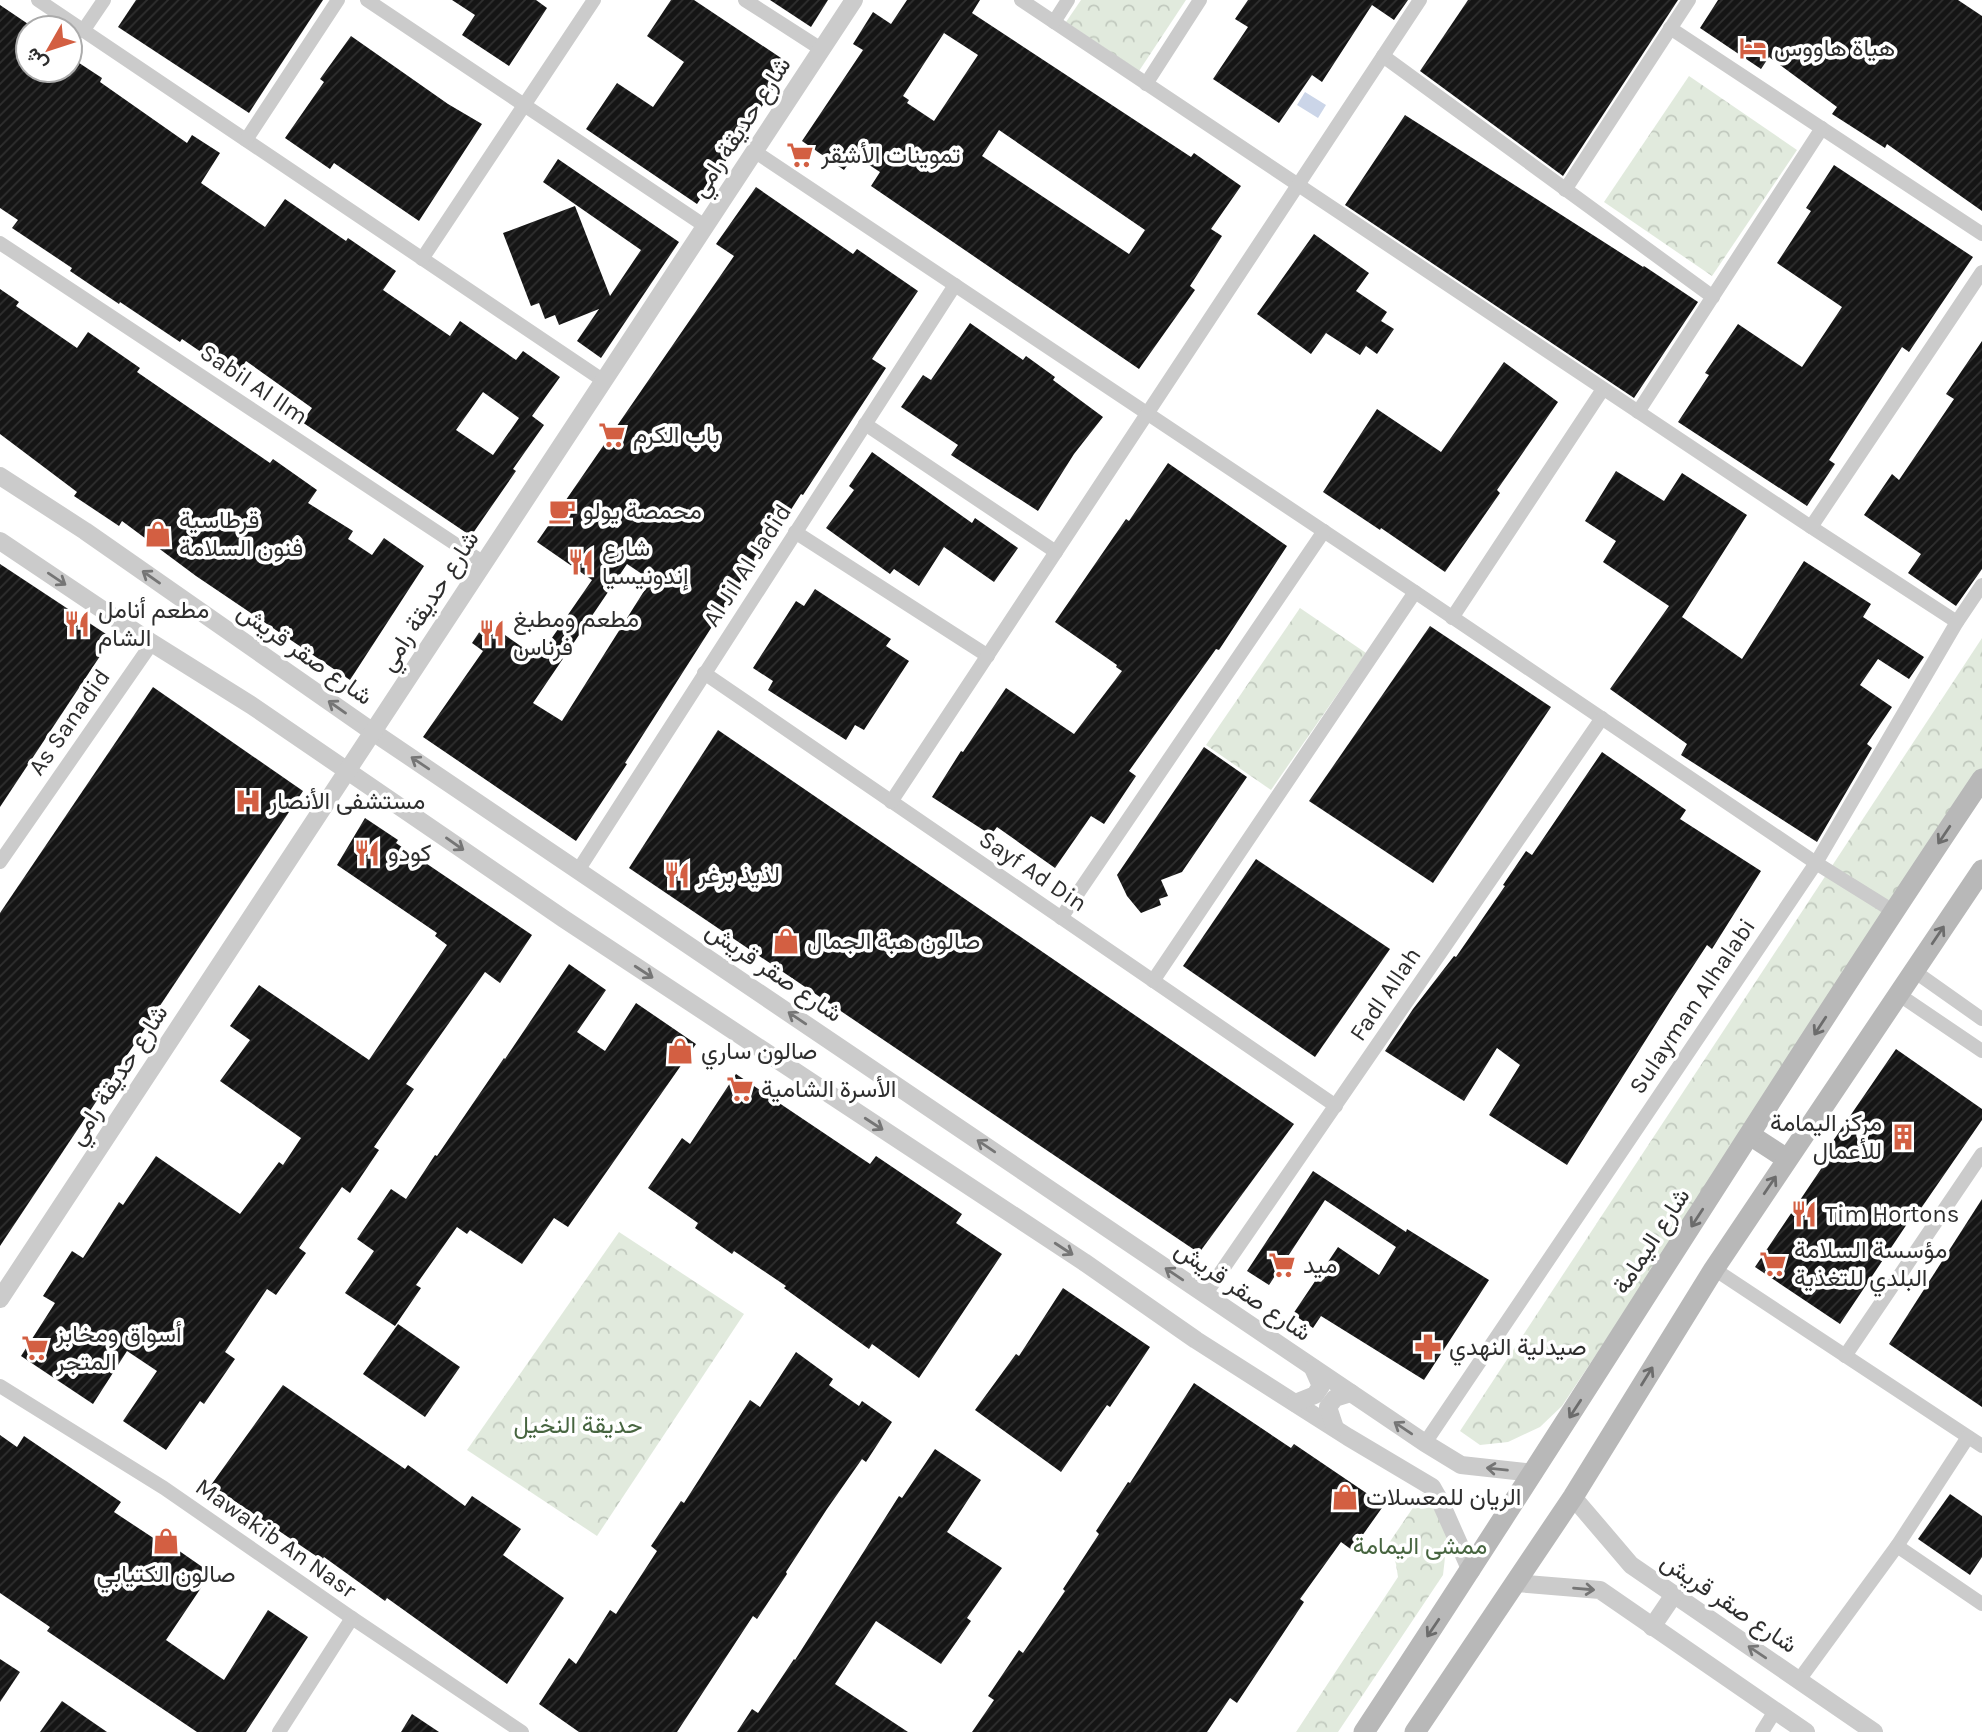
<svg xmlns="http://www.w3.org/2000/svg" width="1982" height="1732" font-family="Karla,Vazirmatn,sans-serif">
  <defs>
    <pattern id="park-crowns" width="20" height="18" patternUnits="userSpaceOnUse" patternTransform="scale(1.75)"><rect width="20" height="18" fill="#e1eadd"/><path d="M2 6a3 3 0 1 1 6 0M12 15a3 3 0 1 1 6 0" fill="none" stroke="#c1c9be"/></pattern>
    <pattern id="building-hatch" width="6" height="6" patternUnits="userSpaceOnUse" patternTransform="scale(1.75)"><rect width="6" height="6" fill="#151515"/><path d="M-1 1l2-2M0 6l6-6M5 7l2-2" fill="none" stroke="#2f2f2f"/></pattern>
  </defs>
  <rect width="100%" height="100%" fill="#fff"/>
  <g fill="url(#park-crowns)">
    <polygon points="1081,0 1186,0 1139,71 1066,22"/>
    <polygon points="1689,76 1797,150 1712,276 1604,202"/>
    <polygon points="1300,608 1366,653 1271,790 1206,745"/>
    <polygon points="1982,638 1982,773 1562,1406 1540,1427 1508,1442 1480,1445 1460,1431"/>
    <polygon points="619,1232 744,1314 597,1536 467,1450"/>
    <polygon points="1423,1493 1437,1502 1443,1515 1447,1540 1443,1575 1338,1732 1296,1732 1398,1577 1396,1564 1389,1543"/>
  </g>
  <polygon fill="#cbd5e8" points="1305,92 1326,105 1318,118 1297,105"/>
  <g fill="url(#building-hatch)" fill-rule="evenodd">
    <polygon points="136,0 323,0 249,113 118,27"/>
    <polygon points="452,0 536,0 547,8 509,66 462,35 475,15"/>
    <polygon points="671,0 694,0 790,64 697,204 586,129 617,83 653,107 684,62 647,36"/>
    <polygon points="770,0 828,0 811,27"/>
    <path d="M 907,0 L 980,0 L 972,13 L 1191,157 L 1194,153 L 1241,186 L 1211,229 L 1222,236 L 1190,286 L 1195,290 L 1139,369 L 871,186 L 880,172 L 854,155 L 844,170 L 802,141 L 863,50 L 853,44 L 873,12 L 891,24 ZM 944,33 L 978,55 L 934,121 L 907,103 L 909,100 L 903,96 ZM 999,130 L 1145,230 L 1129,254 L 982,156 Z"/>
    <polygon points="1248,0 1408,0 1394,20 1372,5 1322,82 1312,75 1279,123 1213,79 1248,27 1235,19"/>
    <polygon points="1468,0 1678,0 1563,176 1420,71"/>
    <polygon points="1718,0 1958,0 1982,16 1982,211 1887,144 1885,148 1832,114 1837,107 1769,57 1761,69 1700,28"/>
    <path d="M 0,5 L 34,28 L 27,28 L 28,70 L 70,70 L 70,57 L 102,78 L 100,82 L 187,143 L 192,135 L 220,153 L 201,183 L 265,227 L 285,199 L 346,241 L 348,238 L 396,271 L 383,290 L 450,336 L 460,321 L 516,360 L 523,351 L 560,377 L 532,416 L 544,425 L 513,469 L 516,471 L 471,536 L 302,422 L 312,408 L 246,361 L 236,376 L 182,339 L 180,342 L 120,302 L 119,304 L 70,271 L 72,268 L 12,228 L 18,220 L 0,208 ZM 483,392 L 519,418 L 493,455 L 456,430 Z"/>
    <polygon points="351,36 448,104 482,124 419,221 334,163 330,169 285,138 324,82 320,79"/>
    <polygon points="1405,115 1643,267 1644,266 1698,302 1634,398 1345,205"/>
    <polygon points="558,159 679,242 601,358 577,341 599,309 559,325 555,315 545,319 539,303 531,306 503,233 575,206 610,296 641,250 543,182"/>
    <polygon points="1834,165 1973,257 1909,352 1902,347 1829,460 1835,464 1807,506 1678,422 1709,375 1705,373 1738,324 1802,367 1842,307 1777,263 1811,211 1806,208"/>
    <path d="M 756,187 L 853,254 L 857,249 L 918,291 L 872,359 L 886,368 L 803,495 L 801,494 L 760,558 L 757,556 L 625,763 L 627,764 L 576,841 L 423,737 L 483,651 L 472,643 L 486,622 L 538,658 L 592,580 L 537,542 L 734,256 L 716,244 ZM 627,564 L 651,580 L 562,721 L 533,703 Z"/>
    <polygon points="1314,234 1369,273 1356,291 1387,312 1381,321 1394,329 1377,354 1366,346 1360,355 1326,333 1311,354 1257,314"/>
    <polygon points="0,289 19,302 16,306 77,348 88,332 140,368 137,372 204,418 270,463 273,459 317,490 308,503 353,531 348,539 372,555 384,538 424,566 350,680 196,576 122,521 119,526 74,496 77,492 0,434"/>
    <polygon points="970,323 1023,360 1026,356 1055,377 1053,380 1103,417 1074,454 1038,511 951,455 958,445 901,407 923,375 931,380"/>
    <polygon points="1982,341 1982,569 1956,606 1908,573 1921,554 1864,515 1892,474 1899,480 1954,399 1946,394"/>
    <polygon points="1504,362 1558,402 1497,490 1500,493 1445,572 1381,528 1380,530 1323,492 1377,409 1441,452"/>
    <polygon points="872,452 972,523 975,518 1018,548 994,582 944,547 919,586 894,569 890,574 826,528 854,490 849,486"/>
    <polygon points="1168,463 1287,546 1219,650 1216,649 1129,771 1136,776 1104,824 1091,816 1055,868 997,827 991,835 932,797 961,751 963,752 1006,688 1074,734 1122,671 1116,667 1117,665 1055,622 1126,519 1129,521"/>
    <polygon points="1616,471 1664,501 1682,473 1747,515 1682,617 1742,659 1804,561 1871,604 1863,617 1924,657 1909,679 1878,659 1860,685 1892,707 1867,744 1872,748 1817,842 1681,755 1687,744 1610,689 1669,606 1603,562 1616,541 1585,521"/>
    <polygon points="0,564 112,638 0,807"/>
    <polygon points="815,589 891,639 886,646 909,661 864,730 855,725 846,740 768,690 773,681 753,668 796,601 804,606"/>
    <polygon points="1430,626 1551,707 1433,883 1309,801"/>
    <polygon points="153,687 303,791 0,1246 0,913"/>
    <polygon points="718,730 1294,1124 1199,1253 629,868"/>
    <polygon points="1204,747 1247,777 1182,872 1161,880 1168,896 1159,899 1161,905 1141,913 1127,896 1117,875"/>
    <polygon points="1602,752 1686,810 1680,819 1761,871 1712,949 1707,945 1671,1000 1567,1165 1489,1115 1520,1065 1497,1048 1464,1101 1385,1051 1413,1009 1454,956 1456,957 1505,886 1503,885 1526,851 1532,855"/>
    <polygon points="365,818 398,840 396,843 532,935 500,983 485,972 406,1084 414,1089 374,1147 379,1150 350,1193 342,1187 299,1248 306,1253 276,1295 267,1289 225,1352 235,1359 204,1404 200,1401 166,1450 123,1421 157,1371 127,1351 93,1404 21,1356 55,1303 43,1296 72,1251 83,1258 119,1202 123,1205 156,1156 240,1214 279,1162 283,1165 301,1138 220,1081 250,1040 230,1026 259,985 369,1060 447,945 435,936 437,933 337,865"/>
    <polygon points="1256,859 1390,949 1315,1057 1183,966"/>
    <polygon points="569,964 606,990 577,1032 605,1051 636,1003 696,1044 568,1227 554,1218 522,1264 470,1230 467,1234 457,1227 416,1285 421,1288 395,1326 345,1293 374,1251 357,1239 391,1189 406,1199 435,1155 437,1156 504,1058 505,1059"/>
    <polygon points="1896,1049 1982,1109 1982,1120 1915,1217 1913,1215 1840,1324 1755,1267 1829,1157 1824,1154"/>
    <polygon points="736,1074 870,1164 876,1156 962,1214 956,1223 1002,1254 919,1378 872,1344 869,1349 784,1288 786,1286 734,1251 732,1254 695,1228 698,1223 648,1188 682,1138 690,1144"/>
    <polygon points="1313,1171 1406,1232 1407,1229 1489,1280 1424,1380 1321,1316 1313,1328 1293,1314 1338,1247 1379,1275 1396,1247 1325,1200 1269,1285 1247,1271"/>
    <polygon points="1982,1199 1982,1407 1889,1344"/>
    <polygon points="1063,1288 1150,1347 1110,1407 1107,1405 1061,1472 975,1410 1016,1354 1019,1356"/>
    <polygon points="398,1324 460,1367 425,1417 363,1374"/>
    <polygon points="796,1352 833,1379 829,1385 859,1406 862,1401 892,1422 866,1462 862,1459 827,1509 786,1572 787,1574 757,1619 753,1616 677,1732 579,1732 539,1704 569,1658 576,1664 610,1610 616,1614 657,1551 651,1546 681,1501 684,1503 750,1400 760,1407"/>
    <polygon points="1194,1383 1291,1448 1294,1444 1384,1505 1352,1550 1341,1542 1300,1599 1304,1602 1237,1703 1230,1698 1207,1732 972,1732 994,1700 988,1696 1019,1650 1023,1653 1065,1591 1063,1589 1099,1534 1096,1531 1128,1482 1130,1483"/>
    <polygon points="283,1385 405,1469 408,1465 465,1506 472,1496 521,1529 503,1555 564,1598 507,1684 387,1598 385,1601 324,1557 322,1560 211,1485"/>
    <polygon points="0,1435 17,1447 24,1436 121,1502 114,1512 173,1551 175,1548 211,1573 166,1640 224,1680 268,1610 308,1637 246,1732 197,1732 47,1631 50,1627 0,1593"/>
    <polygon points="935,1449 981,1480 947,1532 1002,1568 967,1618 971,1621 941,1664 876,1621 835,1684 908,1732 737,1732 752,1709 758,1713 794,1659 795,1660 899,1496 902,1498"/>
    <polygon points="1950,1494 1982,1516 1982,1557 1970,1575 1918,1539"/>
    <polygon points="0,1659 20,1672 0,1702"/>
    <polygon points="62,1701 107,1732 40,1732"/>
    <polygon points="412,1714 439,1732 401,1732"/>
  </g>
  <g fill="none" stroke-linecap="round" stroke-linejoin="round">
    <g stroke="#cbcbcb" stroke-width="14">
      <polyline points="38,0 604,381"/>
      <polyline points="367,0 705,226"/>
      <polyline points="745,0 821,49"/>
      <polyline points="1021,0 1811,527 1957,622"/>
      <polyline points="1054,22 1068,0"/>
      <polyline points="1670,28 1982,234"/>
      <polyline points="83,31 104,0"/>
      <polyline points="1383,56 1713,297"/>
      <polyline points="1146,84 1200,0"/>
      <polyline points="246,140 338,0"/>
      <polyline points="754,151 1415,592 1816,863 1893,911"/>
      <polyline points="1565,190 1689,0"/>
      <polyline points="0,243 484,563"/>
      <polyline points="422,259 594,0"/>
      <polyline points="1638,412 1822,128"/>
      <polyline points="865,424 1056,552"/>
      <polyline points="1811,527 1982,272"/>
      <polyline points="795,532 988,656"/>
      <polyline points="1452,618 1603,389"/>
      <polyline points="704,673 1336,1106"/>
      <polyline points="891,802 1420,0"/>
      <polyline points="0,862 152,643"/>
      <polyline points="579,869 955,285"/>
      <polyline points="1061,918 1324,531"/>
      <polyline points="1914,971 1982,1019"/>
      <polyline points="1153,981 1415,592"/>
      <polyline points="1898,994 1982,1051"/>
      <polyline points="1714,1269 1982,1446"/>
      <polyline points="1205,1295 1602,718"/>
      <polyline points="1845,1356 1982,1154"/>
      <polyline points="0,1386 164,1488 352,1618 522,1732"/>
      <polyline points="1425,1443 1816,863 1957,622 1982,585"/>
      <polyline points="1897,1546 1982,1604"/>
      <polyline points="1799,1680 1897,1546 1968,1437"/>
      <polyline points="279,1732 352,1618"/>
      <polyline points="1762,1732 1775,1711"/>
    </g>
    <g stroke="#cbcbcb" stroke-width="18">
      <polyline points="0,476 85,531 373,732 1425,1443 1461,1465 1534,1473"/>
      <polyline points="0,541 152,643 251,705 564,919 1084,1262 1196,1340 1348,1437 1432,1487 1440,1501 1471,1571"/>
      <polyline points="0,1299 854,0"/>
      <polyline points="1295,1403 1315,1395 1321,1386 1313,1368"/>
      <polyline points="1335,1428 1328,1407 1335,1398 1351,1393"/>
      <polyline points="1573,1497 1631,1565 1874,1732"/>
      <polyline points="1516,1583 1600,1590 1806,1732"/>
      <polyline points="1652,1627 1673,1596"/>
    </g>
    <g stroke="#b8b8b8" stroke-width="21">
      <polyline points="1750,1135 1787,1159"/>
      <path d="M 1364,1732 C 1573,1416 1771,1093 1982,779"/>
      <polyline points="1415,1732 1573,1497 1714,1269 1982,870"/>
    </g>
  </g>
  <defs><path id="oneway-shaft" d="M-6 0H5M1.5-3L5.5 0L1.5 3" fill="none" stroke-width="1.6" stroke-linecap="round" stroke-linejoin="round" transform="scale(1.75)"/></defs>
  <g stroke="#757575">
    <use href="#oneway-shaft" transform="translate(151 577) rotate(-145)"/>
    <use href="#oneway-shaft" transform="translate(57 579) rotate(34)"/>
    <use href="#oneway-shaft" transform="translate(337 707) rotate(-145)"/>
    <use href="#oneway-shaft" transform="translate(420 763) rotate(-146)"/>
    <use href="#oneway-shaft" transform="translate(455 844) rotate(35)"/>
    <use href="#oneway-shaft" transform="translate(644 972) rotate(33)"/>
    <use href="#oneway-shaft" transform="translate(797 1018) rotate(-146)"/>
    <use href="#oneway-shaft" transform="translate(874 1124) rotate(33)"/>
    <use href="#oneway-shaft" transform="translate(986 1146) rotate(-146)"/>
    <use href="#oneway-shaft" transform="translate(1064 1249) rotate(33)"/>
    <use href="#oneway-shaft" transform="translate(1174 1274) rotate(-146)"/>
    <use href="#oneway-shaft" transform="translate(1403 1428) rotate(-146)"/>
    <use href="#oneway-shaft" transform="translate(1497 1469) rotate(-174)"/>
    <use href="#oneway-shaft" transform="translate(1584 1589) rotate(5)"/>
    <use href="#oneway-shaft" transform="translate(1757 1652) rotate(-146)"/>
  </g>
  <g stroke="#6c6c6c">
    <use href="#oneway-shaft" transform="translate(1944 835) rotate(124)"/>
    <use href="#oneway-shaft" transform="translate(1938 935) rotate(-56)"/>
    <use href="#oneway-shaft" transform="translate(1820 1026) rotate(123)"/>
    <use href="#oneway-shaft" transform="translate(1770 1185) rotate(-56)"/>
    <use href="#oneway-shaft" transform="translate(1697 1218) rotate(123)"/>
    <use href="#oneway-shaft" transform="translate(1647 1376) rotate(-58)"/>
    <use href="#oneway-shaft" transform="translate(1575 1409) rotate(123)"/>
    <use href="#oneway-shaft" transform="translate(1433 1628) rotate(124)"/>
  </g>
  <defs>
    <g id="hotel-bare" transform="scale(2.1)"><path d="M-6-4.5h1.5V1H6V5H4.5V3h-9V5H-6ZM-4 0a1.8 1.8 0 1 1 3.6 0ZM.5 0V-2.5h3Q6-2.5 6 0Z" fill="#d35f42" stroke="#fff" stroke-width="2.5" paint-order="stroke"/></g>
    <g id="supermarket-bare" transform="scale(2.1)"><path d="M-6-5.5h2.5l.6 2H6L4.5 2H-2.5L-4.4-4H-6ZM-1.5 3.2a1.3 1.3 0 1 0 .1 0ZM3 3.2a1.3 1.3 0 1 0 .1 0Z" fill="#d35f42" stroke="#fff" stroke-width="2.5" paint-order="stroke"/></g>
    <g id="cafe-bare" transform="scale(2.1)"><path d="M-5.5-4.5H6V0H3Q3 3.5 0 3.5H-2.5Q-5.5 3.5-5.5 0ZM3-3.2v2h1.7v-2ZM-6 4.5H4V6H-6Z" fill="#d35f42" stroke="#fff" stroke-width="2.5" paint-order="stroke"/></g>
    <g id="shop-bare" transform="scale(2.1)"><path d="M-5-2.5h2.3a2.7 3.5 0 0 1 5.4 0H5L5.5 6h-11ZM-1.5-2.5h3a1.5 2.3 0 0 0-3 0Z" fill="#d35f42" stroke="#fff" stroke-width="2.5" paint-order="stroke"/></g>
    <g id="restaurant-bare" transform="scale(2.1)"><path d="M-5-6h1v4h1v-4h1v4h1v-4h1v5L-1.5 .5V6h-2V.5L-5-1ZM5-6V6H3V1.5H1.5Q1.5-4 5-6Z" fill="#d35f42" stroke="#fff" stroke-width="2.5" paint-order="stroke"/></g>
    <g id="hospital-bare" transform="scale(2.1)"><path d="M-5-5h3v3.5h4V-5h3V5h-3V1.5h-4V5h-3Z" fill="#d35f42" stroke="#fff" stroke-width="2.5" paint-order="stroke"/></g>
    <g id="building-bare" transform="scale(2.1)"><path d="M-4-6H4V6H1V3H-1V6H-4ZM-2.5-4.3h1.7v1.8h-1.7ZM.8-4.3h1.7v1.8H.8ZM-2.5-1h1.7V.8h-1.7ZM.8-1h1.7V.8H.8Z" fill="#d35f42" stroke="#fff" stroke-width="2.5" paint-order="stroke"/></g>
    <g id="pharmacy-bare" transform="scale(2.1)"><path d="M-2-6h4v4h4v4h-4v4h-4v-4h-4v-4h4Z" fill="#d35f42" stroke="#fff" stroke-width="2.5" paint-order="stroke"/></g>
  </defs>
  <g fill-rule="evenodd">
    <use href="#hotel-bare" x="1753" y="48"/>
    <use href="#supermarket-bare" x="800" y="155"/>
    <use href="#supermarket-bare" x="612" y="435"/>
    <use href="#cafe-bare" x="562" y="511"/>
    <use href="#shop-bare" x="158" y="534"/>
    <use href="#restaurant-bare" x="581" y="562"/>
    <use href="#restaurant-bare" x="77" y="624"/>
    <use href="#restaurant-bare" x="492" y="633"/>
    <use href="#hospital-bare" x="248" y="801"/>
    <use href="#restaurant-bare" x="367" y="853"/>
    <use href="#restaurant-bare" x="677" y="875"/>
    <use href="#shop-bare" x="786" y="941"/>
    <use href="#shop-bare" x="680" y="1051"/>
    <use href="#supermarket-bare" x="740" y="1089"/>
    <use href="#building-bare" x="1903" y="1137"/>
    <use href="#restaurant-bare" x="1804" y="1214"/>
    <use href="#supermarket-bare" x="1773" y="1264"/>
    <use href="#supermarket-bare" x="1282" y="1265"/>
    <use href="#pharmacy-bare" x="1428" y="1347"/>
    <use href="#supermarket-bare" x="35" y="1348"/>
    <use href="#shop-bare" x="1345" y="1497"/>
    <use href="#shop-bare" x="166" y="1541"/>
  </g>
  <g text-anchor="middle" dominant-baseline="central" stroke-width="7" stroke-linejoin="round" paint-order="stroke">
    <g font-size="24" fill="#2e2e2e" stroke="#fff" text-anchor="start">
      <text x="1774" y="48">هياة هاووس</text>
      <text x="821" y="155">تموينات الأشقر</text>
      <text x="633" y="435">باب الكرم</text>
      <text x="583" y="511">محمصة يولو</text>
      <text x="179" y="520">قرطاسية<tspan x="179" dy="28">فنون السلامة</tspan></text>
      <text x="602" y="548">شارع<tspan x="602" dy="28">إندونيسيا</tspan></text>
      <text x="98" y="610">مطعم أنامل<tspan x="98" dy="28">الشام</tspan></text>
      <text x="513" y="619">مطعم ومطبغ<tspan x="513" dy="28">فرناس</tspan></text>
      <text x="269" y="801">مستشفى الأنصار</text>
      <text x="388" y="853">كودو</text>
      <text x="698" y="875">لذيذ برغر</text>
      <text x="807" y="941">صالون هبة الجمال</text>
      <text x="701" y="1051">صالون ساري</text>
      <text x="761" y="1089">الأسرة الشامية</text>
      <text x="1882" y="1123" text-anchor="end">مركز اليمامة<tspan x="1882" dy="28">للأعمال</tspan></text>
      <text x="1825" y="1214">Tim Hortons</text>
      <text x="1794" y="1250">مؤسسة السلامة<tspan x="1794" dy="28">البلدي للتغذية</tspan></text>
      <text x="1303" y="1265">ميد</text>
      <text x="56" y="1334">أسواق ومخابز<tspan x="56" dy="28">المتجر</tspan></text>
      <text x="1449" y="1347">صيدلية النهدي</text>
      <text x="1366" y="1497">الريان للمعسلات</text>
      <text x="166" y="1574" text-anchor="middle">صالون الكتيابي</text>
    </g>
    <g font-size="24" fill="#2e2e2e" stroke="#fff">
      <text transform="translate(741 127) rotate(-57)">شارع حديقة رامي</text>
      <text transform="translate(254 384) rotate(34)">Sabil Al llm</text>
      <text transform="translate(747 565) rotate(-57)">Al Jil Al Jadid</text>
      <text transform="translate(429 601) rotate(-57)">شارع حديقة رامي</text>
      <text transform="translate(305 654) rotate(35)">شارع صقر قريش</text>
      <text transform="translate(69 722) rotate(-55)">As Sanadid</text>
      <text transform="translate(1033 871) rotate(34)">Sayf Ad Din</text>
      <text transform="translate(774 972) rotate(34)">شارع صقر قريش</text>
      <text transform="translate(1385 994) rotate(-56)">Fadl Allah</text>
      <text transform="translate(1692 1006) rotate(-56)">Sulayman Alhalabi</text>
      <text transform="translate(118 1075) rotate(-57)">شارع حديقة رامي</text>
      <text transform="translate(1651 1241) rotate(-57)">شارع اليمامة</text>
      <text transform="translate(1243 1291) rotate(34)">شارع صقر قريش</text>
      <text transform="translate(276 1538) rotate(35)">Mawakib An Nasr</text>
      <text transform="translate(1729 1603) rotate(34)">شارع صقر قريش</text>
    </g>
    <g font-size="24" fill="#476540" stroke="#fff">
      <text x="578" y="1425">حديقة النخيل</text>
      <text x="1420" y="1546">ممشى اليمامة</text>
    </g>
  </g>
  <g transform="translate(49 49) rotate(231)"><circle r="33" fill="#ffffff" stroke="#ababab" stroke-width="2"/>
  <path d="M0-5L12 26L0 18L-12 26Z" fill="#d35f42"/>
  <text y="-10" font-size="19" font-weight="bold" text-anchor="middle" fill="#2e2e2e">ش</text>
  </g>
</svg>
